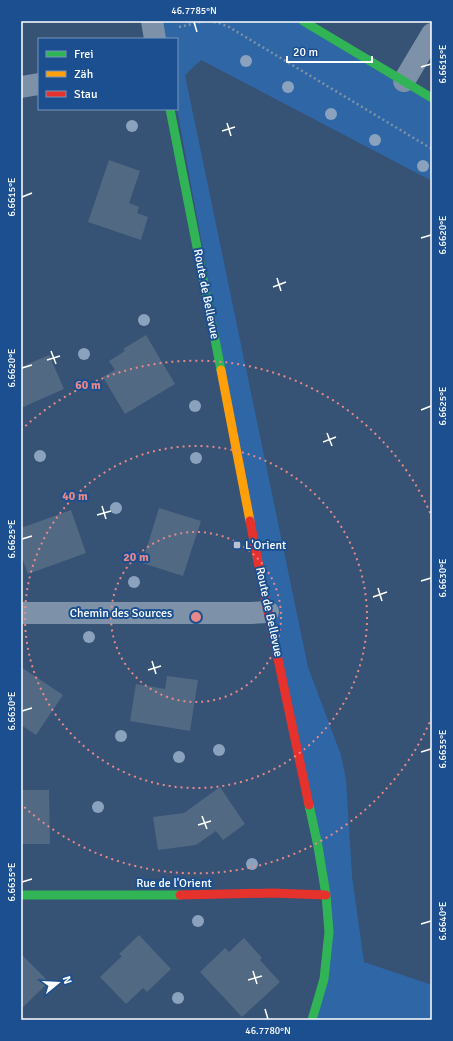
<svg xmlns="http://www.w3.org/2000/svg" width="453" height="1041" font-family="Signika,sans-serif">
  <rect width="100%" height="100%" fill="#365274"/>
  <polygon fill="#2f66a5" points="152,21 303,21 432,98 432,181 201,60 185,75 308,667 341,755 346,779 352,876 364,962 432,985 432,1020 312,1020 329,932 177,109 177,39 155,39"/>
  <g fill="#526984">
    <polygon points="109,160 140,171 129,203 139,207 137,213 148,217 141,240 88,222"/>
    <polygon points="146,335 175,384 125,414 103,377 115,370 109,361 125,351 123,349"/>
    <polygon points="49,355 64,389 21,408 21,367"/>
    <polygon points="159,508 201,521 183,576 142,563"/>
    <polygon points="71,510 86,553 28,574 21,555 21,528"/>
    <polygon points="21,667 63,695 36,735 21,725"/>
    <polygon points="167,676 198,680 190,731 130,721 136,684 165,689"/>
    <polygon points="220,787 245,824 223,840 216,831 196,845 158,850 153,817 184,813"/>
    <polygon points="21,790 49,790 50,844 21,844"/>
    <polygon points="139,935 171,969 147,992 143,988 126,1004 100,977 122,956 119,954"/>
    <polygon points="244,938 262,958 260,960 280,982 242,1017 200,972 225,948 229,952"/>
    <polygon points="21,954 49,982 21,1009"/>
  </g>
  <g fill="none" stroke-linecap="round" stroke-linejoin="round">
    <g stroke="#7d92a8" stroke-width="2.5" stroke-dasharray="2 3" stroke-linecap="butt">
      <polyline points="209,21 219,23 229,27 432,149"/>
      <polyline points="179,27 205,21"/>
    </g>
    <g stroke="#7d92a8" stroke-width="22">
      <polyline points="152,21 155,39"/>
      <polyline points="404,81 432,34"/>
      <polyline points="21,87 39,84"/>
      <polyline points="21,613 250,613 268,612"/>
    </g>
    <g stroke="#30b455" stroke-width="9">
      <polyline points="303,21 432,98"/>
      <polyline points="170,109 221,370"/>
      <polyline points="309,805 318,846 326,895 329,932 324,979 312,1020"/>
      <polyline points="21,895 180,895"/>
    </g>
    <polyline stroke="#ff9f0a" stroke-width="9" points="221,370 250,521"/>
    <g stroke="#e5322d" stroke-width="9">
      <polyline points="250,521 268,612 309,805"/>
      <polyline points="180,895 272,893 326,895"/>
    </g>
  </g>
  <g fill="#8aa2be">
    <circle cx="246" cy="61" r="6"/>
    <circle cx="288" cy="87" r="6"/>
    <circle cx="331" cy="114" r="6"/>
    <circle cx="132" cy="126" r="6"/>
    <circle cx="375" cy="140" r="6"/>
    <circle cx="423" cy="166" r="6"/>
    <circle cx="144" cy="320" r="6"/>
    <circle cx="84" cy="354" r="6"/>
    <circle cx="195" cy="406" r="6"/>
    <circle cx="40" cy="456" r="6"/>
    <circle cx="196" cy="458" r="6"/>
    <circle cx="116" cy="508" r="6"/>
    <circle cx="134" cy="582" r="6"/>
    <circle cx="89" cy="637" r="6"/>
    <circle cx="121" cy="736" r="6"/>
    <circle cx="219" cy="750" r="6"/>
    <circle cx="179" cy="757" r="6"/>
    <circle cx="98" cy="807" r="6"/>
    <circle cx="252" cy="864" r="6"/>
    <circle cx="198" cy="921" r="6"/>
    <circle cx="178" cy="998" r="6"/>
  </g>
  <path fill="none" stroke="#fff" stroke-width="1.5" d="M 194,22 L 197,32M 421,67 L 431,64M 227,123 L 231,136M 222,131 L 235,127M 22,197 L 32,193M 421,238 L 431,235M 277,278 L 281,291M 273,287 L 286,282M 51,351 L 56,364M 47,360 L 60,356M 22,368 L 32,365M 421,410 L 431,406M 327,433 L 332,446M 323,442 L 336,437M 102,506 L 106,519M 97,515 L 111,511M 22,539 L 32,536M 421,581 L 431,578M 378,588 L 382,601M 373,597 L 387,592M 152,661 L 156,674M 148,670 L 161,666M 22,711 L 32,708M 421,752 L 431,749M 202,816 L 207,829M 198,825 L 211,821M 22,882 L 32,879M 421,924 L 431,921M 253,971 L 257,984M 248,980 L 262,976M 265,1009 L 268,1019"/>
  <g fill="none" stroke="#e88989" stroke-width="2" stroke-dasharray="2 4">
    <circle cx="196" cy="617" r="85"/>
    <circle cx="196" cy="617" r="171"/>
    <path d="M432 717A256 256 0 0 1 21 804M21 430A256 256 0 0 1 432 517"/>
  </g>
  <rect fill="#b9c2ce" stroke="#1b4f8f" stroke-width="1.5" x="233" y="541" width="8" height="8" rx="2"/>
  <g text-anchor="middle" dominant-baseline="central" stroke-width="4" stroke-linejoin="round" paint-order="stroke">
    <g font-size="12" fill="#fff" stroke="#1b4f8f">
      <text transform="translate(206 294) rotate(79)">Route de Bellevue</text>
      <text transform="translate(269 612) rotate(78)">Route de Bellevue</text>
      <text x="121" y="613">Chemin des Sources</text>
      <text x="174" y="883">Rue de l'Orient</text>
    </g>
    <g font-size="12" fill="#fff" stroke="#1b4f8f" text-anchor="start">
      <text x="245" y="545">L'Orient</text>
    </g>
  </g>
  <circle cx="196" cy="617" r="6" fill="#e88989" stroke="#1b4f8f" stroke-width="2"/>
  <g font-size="12" text-anchor="middle" font-weight="bold" fill="#e88989" stroke="#1b4f8f" stroke-width="4" stroke-linejoin="round" paint-order="stroke">
    <text x="88" y="389">60 m</text>
    <text x="75" y="500">40 m</text>
    <text x="136" y="561">20 m</text>
  </g>
  <rect width="453" height="1041" fill="none" stroke="#1b4f8f" stroke-width="44"/>
  <rect x="38" y="38" width="140" height="72" fill="#1b4f8f" stroke="#7695bc"/>
  <rect x="46" y="51" width="20" height="6" fill="#30b455" stroke="#7695bc"/>
  <text x="74" y="58" font-size="12" fill="#ffffff">Frei</text>
  <rect x="46" y="71" width="20" height="6" fill="#ff9f0a" stroke="#7695bc"/>
  <text x="74" y="78" font-size="12" fill="#ffffff">Zäh</text>
  <rect x="46" y="91" width="20" height="6" fill="#e5322d" stroke="#7695bc"/>
  <text x="74" y="98" font-size="12" fill="#ffffff">Stau</text>
  <g transform="translate(58 983) rotate(72)" stroke="#1b4f8f" stroke-width="3" paint-order="stroke">
  <path d="M0-3L7 15L0 10L-7 15Z" fill="#ffffff"/>
  <text y="-6" font-size="11" font-weight="bold" text-anchor="middle" fill="#ffffff">N</text>
  </g>
  <path d="M287 56v6h85v-6" fill="none" stroke="#ffffff" stroke-width="2"/>
  <text x="293" y="56" font-size="12" fill="#ffffff" stroke="#1b4f8f" stroke-width="3" paint-order="stroke">20 m</text>
  <rect x="22" y="22" width="409" height="997" fill="none" stroke="#fff" stroke-width="1.5"/>
  <g font-size="10" text-anchor="middle" fill="#fff">
    <text x="194" y="14">46.7785°N</text>
    <text transform="translate(442 64) rotate(-90)" y="4">6.6615°E</text>
    <text transform="translate(11 197) rotate(-90)" y="4">6.6615°E</text>
    <text transform="translate(442 235) rotate(-90)" y="4">6.6620°E</text>
    <text transform="translate(11 368) rotate(-90)" y="4">6.6620°E</text>
    <text transform="translate(442 406) rotate(-90)" y="4">6.6625°E</text>
    <text transform="translate(11 539) rotate(-90)" y="4">6.6625°E</text>
    <text transform="translate(442 578) rotate(-90)" y="4">6.6630°E</text>
    <text transform="translate(11 711) rotate(-90)" y="4">6.6630°E</text>
    <text transform="translate(442 749) rotate(-90)" y="4">6.6635°E</text>
    <text transform="translate(11 882) rotate(-90)" y="4">6.6635°E</text>
    <text transform="translate(442 921) rotate(-90)" y="4">6.6640°E</text>
    <text x="268" y="1034">46.7780°N</text>
  </g>
</svg>
